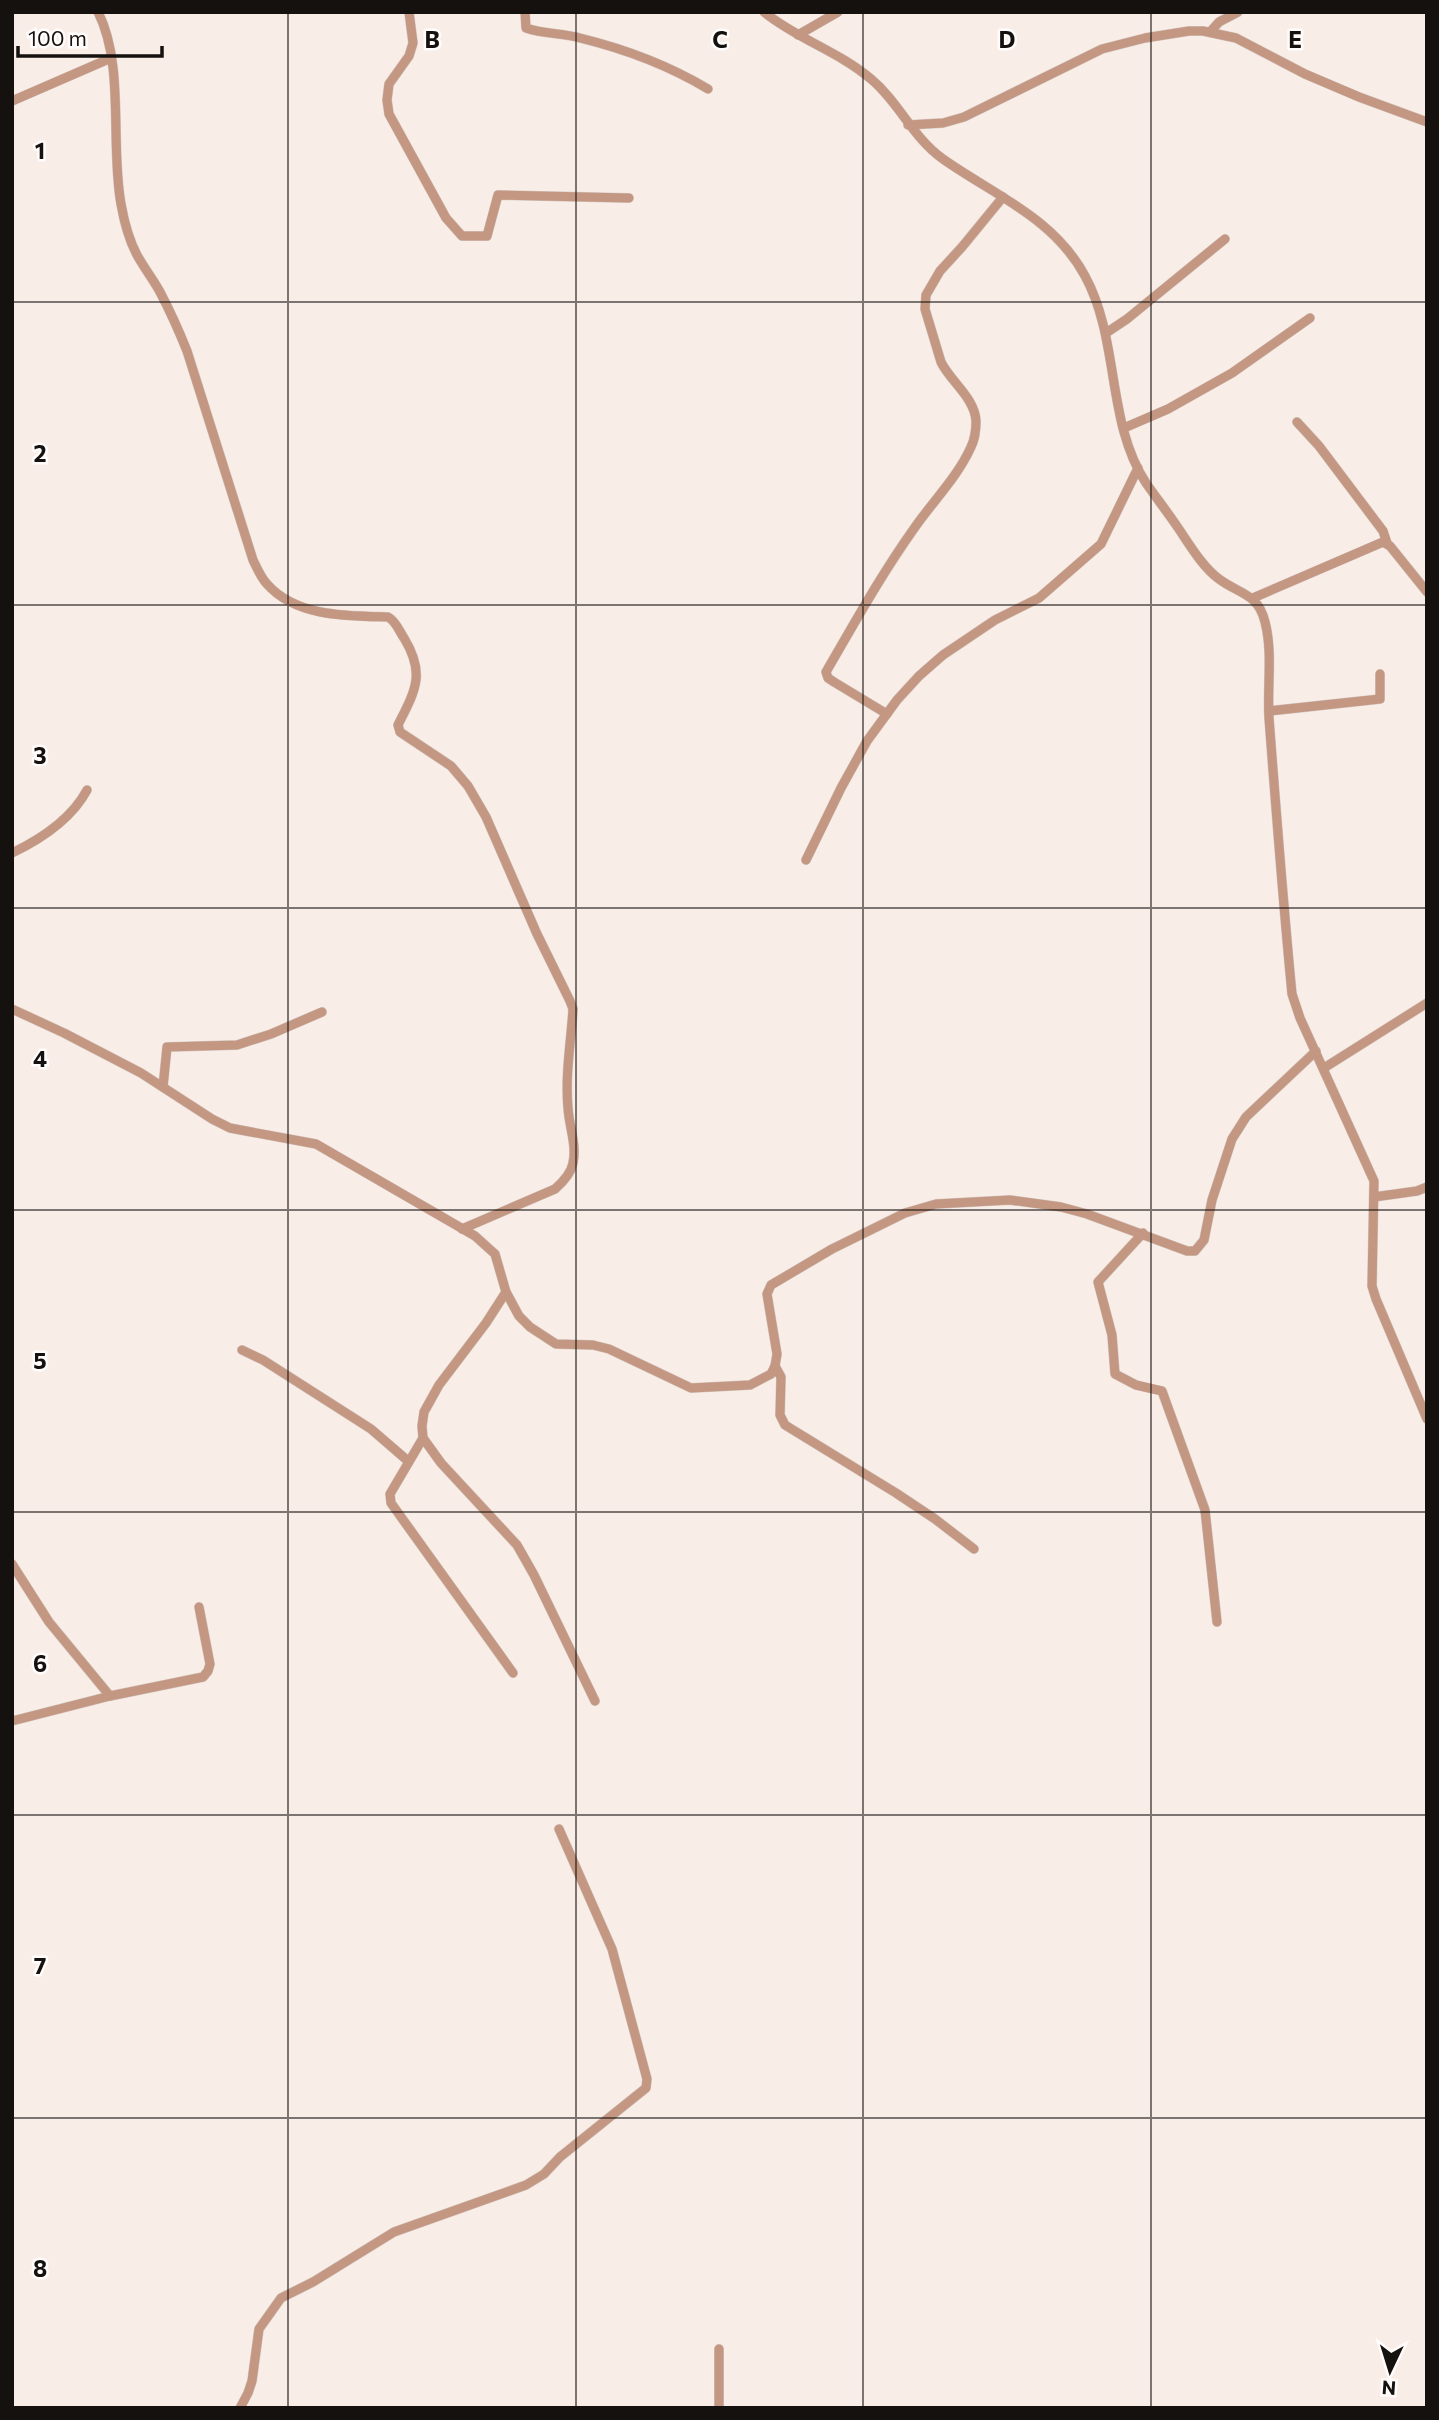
<svg xmlns="http://www.w3.org/2000/svg" width="1439" height="2420" font-family="Commissioner,sans-serif">
  <rect width="100%" height="100%" fill="#f9ede7"/>
  <g fill="none" stroke-linecap="round" stroke-linejoin="round">
    <g stroke="#d5cac4" stroke-width="10">
      <g id="minor">
        <path d="M 98,12 C 125,65 110,145 121,204 C 124,221 129,240 137,255 C 144,268 153,279 160,292 C 170,311 179,331 187,351 L 253,560 C 257,568 261,578 267,584 C 296,617 347,616 388,617 C 396,621 399,631 404,638 C 426,674 415,691 398,725 L 400,732 L 451,766 L 468,786 L 486,817 L 537,934 L 570,1001 L 573,1009 C 571,1042 565,1074 568,1108 C 569,1126 577,1145 573,1163 C 571,1174 563,1182 555,1189 L 462,1229"/>
        <polyline points="409,12 413,43 409,56 389,84 387,100 389,114 446,218 462,236 487,236 498,195 629,198"/>
        <path d="M 525,12 L 526,28 C 543,34 562,33 580,38 C 625,49 668,65 708,89"/>
        <path d="M 764,12 C 797,39 838,51 871,79 C 899,102 912,137 943,159 C 994,195 1054,218 1085,276 C 1120,340 1106,422 1146,483 C 1155,496 1165,509 1174,522 C 1187,540 1201,566 1219,579 C 1239,594 1258,593 1265,622 C 1273,653 1267,686 1269,718 C 1276,810 1283,902 1292,994 L 1300,1018 L 1374,1181 L 1372,1286 L 1376,1299 L 1427,1419"/>
        <polyline points="1211,31 1219,22 1238,12"/>
        <polyline points="798,35 838,12"/>
        <polyline points="12,101 111,58"/>
        <polyline points="908,125 943,123 964,117 1102,49 1145,38 1189,31 1203,31 1236,38 1305,74 1359,97 1427,122"/>
        <polyline points="1106,333 1127,319 1225,239"/>
        <polyline points="1297,422 1319,446 1383,531 1387,543"/>
        <polyline points="1124,428 1168,409 1232,373 1310,318"/>
        <polyline points="1253,598 1383,542 1390,546 1427,592"/>
        <polyline points="1269,711 1380,699 1380,674"/>
        <path d="M 887,714 L 834,682 L 828,678 L 826,672 C 854,624 881,575 913,530 C 932,502 957,478 971,447 C 975,439 976,430 976,421 C 975,398 950,381 941,362 L 925,309 L 926,295 L 940,271 L 962,247 L 1003,197"/>
        <path d="M 12,853 C 41,839 72,818 87,790"/>
        <polyline points="806,860 841,788 867,741 897,700 919,676 943,655 995,620 1039,598 1101,544 1138,468"/>
        <polyline points="12,1009 64,1033 141,1073 212,1119 230,1128 316,1144 475,1236 495,1254 506,1292 519,1316 530,1327 556,1344 593,1345 609,1349 691,1388 750,1385 771,1374 775,1366 777,1354 767,1294 771,1285 832,1249 905,1213 936,1204 1010,1200 1061,1207 1087,1214 1187,1251 1195,1251 1204,1240 1212,1200 1232,1139 1246,1117 1316,1051"/>
        <polyline points="1324,1068 1427,1003"/>
        <polyline points="163,1087 167,1047 237,1045 271,1034 322,1012"/>
        <polyline points="1374,1197 1417,1191 1427,1187"/>
        <polyline points="1143,1233 1098,1282 1112,1335 1115,1374 1136,1385 1162,1391 1205,1510 1217,1622"/>
        <polyline points="506,1292 486,1323 439,1385 424,1412 422,1426 423,1438 441,1463 517,1545 534,1575 595,1701"/>
        <polyline points="242,1350 263,1360 371,1429 408,1461"/>
        <polyline points="775,1366 781,1377 780,1415 785,1425 896,1493 935,1519 974,1549"/>
        <polyline points="423,1438 390,1494 391,1503 513,1673"/>
        <polyline points="12,1564 49,1622 110,1696"/>
        <polyline points="12,1721 110,1696 203,1677 208,1671 210,1664 199,1607"/>
        <polyline points="240,2408 248,2393 252,2381 259,2329 281,2298 313,2282 394,2232 526,2185 544,2174 560,2157 646,2088 647,2079 612,1949 559,1829"/>
        <polyline points="719,2408 719,2349"/>
      </g>
    </g>
    <use href="#minor" stroke="#c49783" stroke-width="9"/>
  </g>
  <path fill="none" stroke="#15110f" stroke-width="2" stroke-opacity="0.55" d="M 288,12 L 288,2408M 576,12 L 576,2408M 863,12 L 863,2408M 1151,12 L 1151,2408M 12,302 L 1427,302M 12,605 L 1427,605M 12,908 L 1427,908M 12,1210 L 1427,1210M 12,1512 L 1427,1512M 12,1815 L 1427,1815M 12,2118 L 1427,2118"/>
  <g font-size="23" text-anchor="middle" font-weight="bold" fill="#15110f" stroke="#fffcfb" stroke-width="5" stroke-linejoin="round" paint-order="stroke">
    <text x="432" y="48">B</text>
    <text x="720" y="48">C</text>
    <text x="1007" y="48">D</text>
    <text x="1295" y="48">E</text>
    <text x="40" y="159">1</text>
    <text x="40" y="462">2</text>
    <text x="40" y="764">3</text>
    <text x="40" y="1067">4</text>
    <text x="40" y="1369">5</text>
    <text x="40" y="1672">6</text>
    <text x="40" y="1974">7</text>
    <text x="40" y="2277">8</text>
  </g>
  <rect width="1439" height="2420" fill="none" stroke="#15110f" stroke-width="28"/>
  <g transform="translate(1390 2371) rotate(184)" stroke="#fffcfb" stroke-width="5" paint-order="stroke">
  <path d="M0-5L12 26L0 18L-12 26Z" fill="#15110f"/>
  <text y="-10" font-size="19" font-weight="bold" text-anchor="middle" fill="#15110f">N</text>
  </g>
  <path d="M18 46v10h144v-10" fill="none" stroke="#15110f" stroke-width="3.5"/>
  <text x="28" y="46" font-size="21" fill="#15110f" stroke="#fffcfb" stroke-width="5" paint-order="stroke">100 m</text>
</svg>
